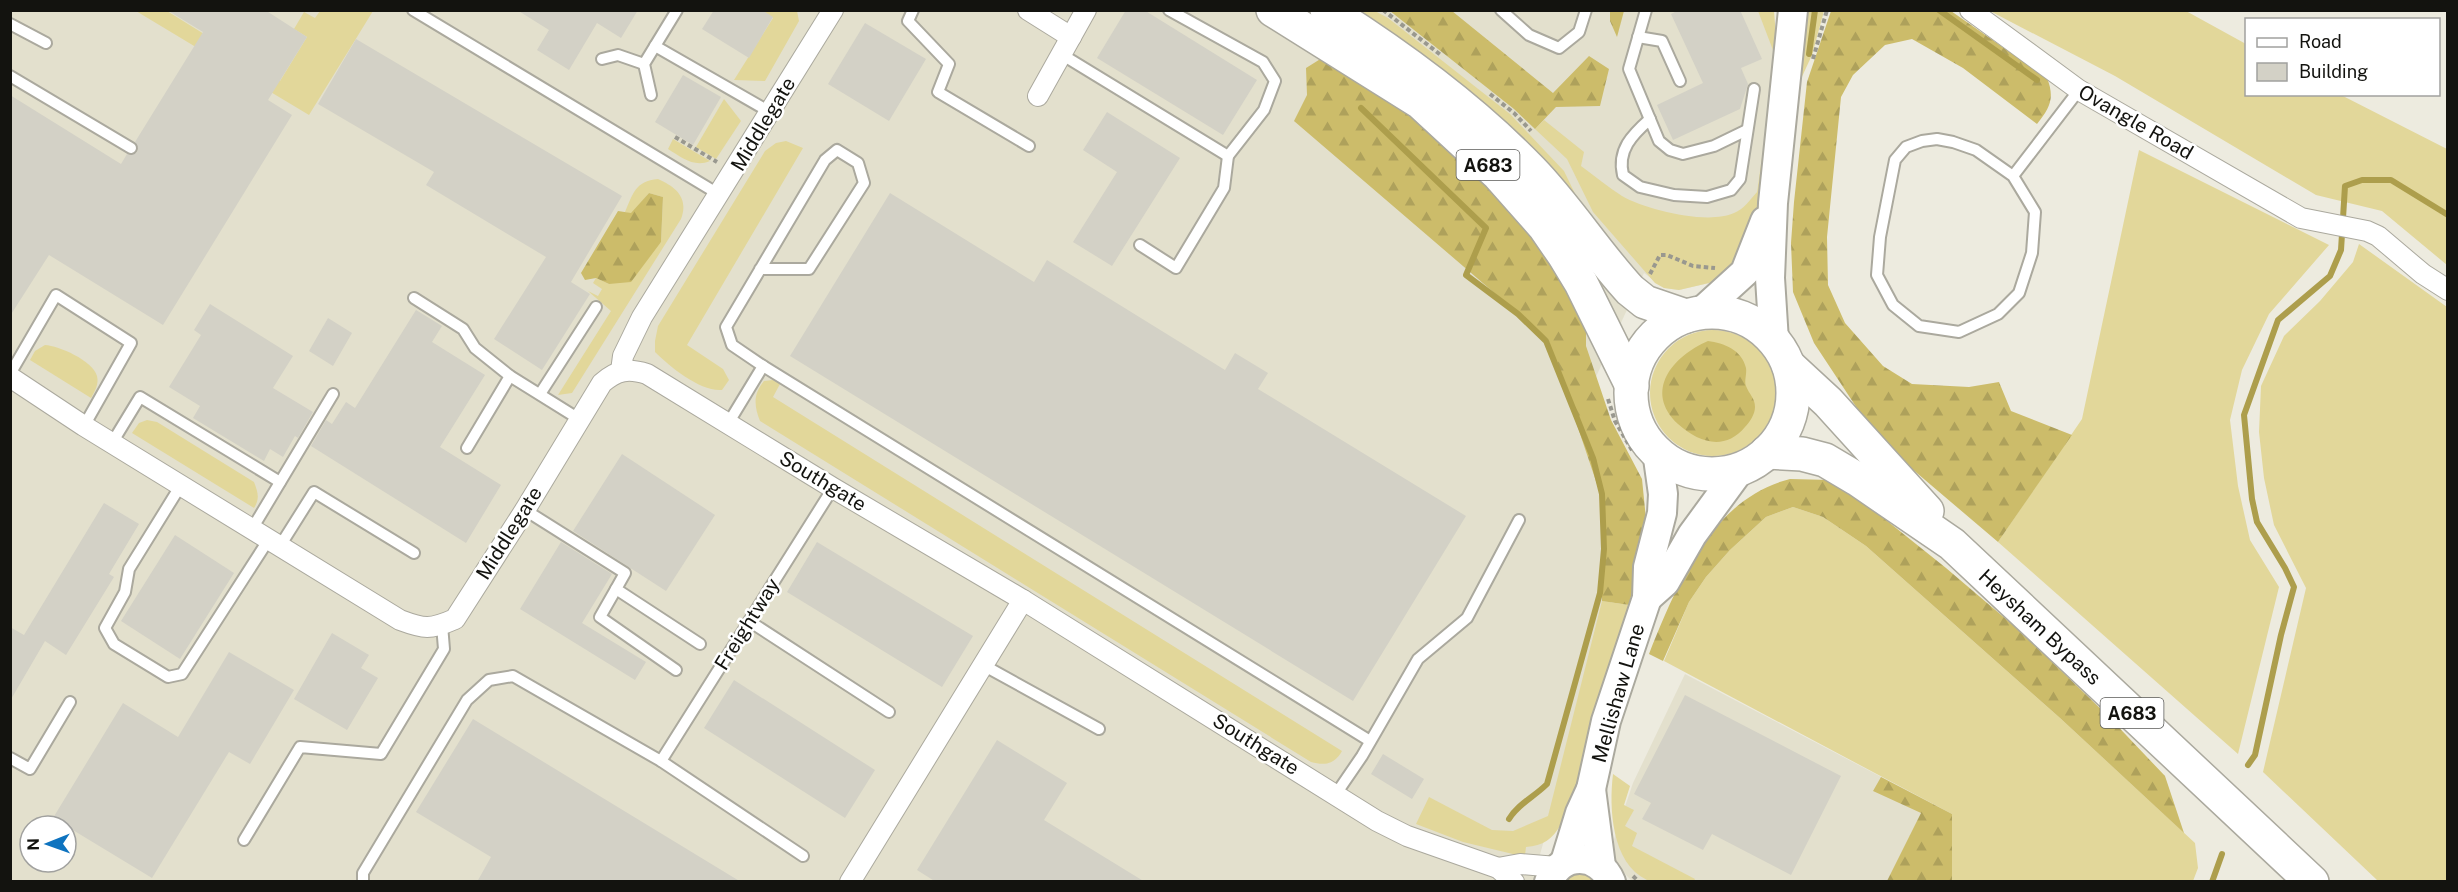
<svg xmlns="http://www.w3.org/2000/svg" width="2458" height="892" font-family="'Public Sans',sans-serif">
  <defs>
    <pattern id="forest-firs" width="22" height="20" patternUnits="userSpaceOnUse" patternTransform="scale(1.5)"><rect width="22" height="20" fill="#ccbc6a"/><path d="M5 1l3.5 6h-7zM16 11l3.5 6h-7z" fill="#aea15b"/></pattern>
  </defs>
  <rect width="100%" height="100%" fill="#edebdf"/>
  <g fill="#e3e0cd" fill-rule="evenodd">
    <path d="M 1772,10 L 1776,58 L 1757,192 L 1709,283 L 1679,290 L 1664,288 L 1644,273 L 1582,407 L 1637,509 L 1539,858 L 1536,881 L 11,882 L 10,11 ZM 30,826 L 66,826 L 66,862 L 30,862 Z"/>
    <polygon points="1685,674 1952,814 1952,881 1632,881 1608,857 1633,783"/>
  </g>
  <g fill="#e2d79a">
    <polygon points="136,11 167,11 280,81 307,37 294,29 304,12 315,18 320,11 373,11 309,115"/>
    <polygon points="762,11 797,11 799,21 765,81 734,80 773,18"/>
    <polygon points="1348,11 1375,11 1388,18 1510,114 1564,171 1580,204"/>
    <path d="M 1758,11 L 1774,11 L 1778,61 L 1762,200 L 1741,253 L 1725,273 L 1709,283 L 1679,290 L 1664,288 L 1655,283 L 1593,212 L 1567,159 L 1535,129 L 1544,120 L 1584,152 L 1581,166 C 1595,176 1608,187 1622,196 C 1646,210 1708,225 1734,213 C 1744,209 1750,200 1757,192 L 1776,58 Z"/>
    <polygon points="1807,11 1824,11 1812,55 1800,81"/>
    <polygon points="1990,11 2186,11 2246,44 2246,94 2341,95 2447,149 2447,265 2382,211 2316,195 2115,76"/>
    <polygon points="724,99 741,121 716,159 696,147"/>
    <path d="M 673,139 L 710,161 C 694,168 681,157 668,149 Z"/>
    <path d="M 786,141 L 803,148 L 687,345 L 723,369 L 729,380 L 722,390 C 701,392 670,367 655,352 L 655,341 L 658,326 L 765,151 L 776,143 Z"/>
    <polygon points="2139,150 2329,245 2269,314 2242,370 2230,420 2238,486 2250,540 2279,587 2238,754 1998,542 2082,419"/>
    <path d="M 658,179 C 676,187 689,198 681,219 L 572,393 L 558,395 L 611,311 L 588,291 L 598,296 L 602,289 L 593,283 L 596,278 L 609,284 L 661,242 L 663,197 L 649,193 L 631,214 L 625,212 C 633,194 635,181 658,179 Z"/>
    <polygon points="2359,244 2447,307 2447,881 2377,880 2263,772 2306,588 2274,525 2264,478 2259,432 2261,386 2284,336 2320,301 2353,262"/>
    <circle cx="1713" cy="393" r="63"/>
    <path d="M 45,345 C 59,346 92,360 97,376 C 99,384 95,391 91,398 L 30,360 L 35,351 Z"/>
    <path d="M 773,380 L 780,384 L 773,397 L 1342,751 C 1335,764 1325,766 1311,762 L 760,421 C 754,406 753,394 764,381 Z"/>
    <path d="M 147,420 L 157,422 L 254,482 C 258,492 260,499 254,508 L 132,433 L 139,423 Z"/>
    <polygon points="1793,507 1823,517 1866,546 2060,718 2195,843 2198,868 2193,881 1952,881 1952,814 1664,661 1689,602 1706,577 1730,550 1766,517"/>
    <path d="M 1602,601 L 1629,605 L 1566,826 L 1561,824 C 1553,839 1543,846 1526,847 L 1525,855 L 1517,855 L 1463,842 L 1416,824 L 1429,797 L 1492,830 L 1513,831 L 1548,816 Z"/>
    <path d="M 1613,774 L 1630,786 L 1624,805 L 1634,810 L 1625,826 L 1637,833 L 1632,846 L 1695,879 L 1694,881 C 1683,882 1655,885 1647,880 C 1611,863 1609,807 1613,774 Z"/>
    <polygon points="1584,871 1598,882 1562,882 1566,876"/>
  </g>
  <g fill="url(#forest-firs)">
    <polygon points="1390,11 1452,11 1553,93 1589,56 1609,69 1600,106 1556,107 1535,129 1514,109"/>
    <polygon points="1610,11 1624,11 1617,37 1610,21"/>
    <path d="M 1831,11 L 1951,11 L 2047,78 C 2055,98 2050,108 2037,124 L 1963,68 L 1912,39 L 1885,45 L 1853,75 L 1841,97 L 1827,237 L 1828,285 L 1845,323 L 1883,366 L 1912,384 L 1969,387 L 1999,382 L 2011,411 L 2072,435 L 1998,542 L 1878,440 L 1814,343 L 1793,292 L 1791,243 L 1794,202 L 1807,82 Z"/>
    <polygon points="1322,58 1413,118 1527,222 1586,325 1586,346 1611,420 1642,479 1646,519 1633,575 1634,584 1629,605 1602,601 1602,499 1548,339 1294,121 1307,95 1306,68"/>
    <polygon points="649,193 663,197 661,242 631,282 609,284 596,278 585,280 581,273 618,211 631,213"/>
    <path d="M 1708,341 C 1724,343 1742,350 1746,368 C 1747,374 1744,381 1746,386 C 1749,394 1755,398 1755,407 C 1755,414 1750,422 1745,427 C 1725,451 1699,443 1678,424 C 1643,391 1673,356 1708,341 Z"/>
    <path d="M 1790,479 L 1831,480 L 1866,504 L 1946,568 L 2020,631 L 2108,716 L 2165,776 L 2184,833 L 2060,718 L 1866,546 L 1823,517 L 1793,507 L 1766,517 L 1730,550 L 1706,577 L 1689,602 L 1663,661 L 1649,654 C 1676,586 1712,498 1790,479 Z"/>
    <polygon points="1881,777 1952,814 1952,881 1887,881 1921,813 1873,791"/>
  </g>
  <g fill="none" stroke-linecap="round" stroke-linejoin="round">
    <g stroke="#ad9e4c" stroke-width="6">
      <polyline points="1939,10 2037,80"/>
      <polyline points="1809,54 1815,10"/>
      <path d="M 1361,108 L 1486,228 L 1466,275 L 1518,314 L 1546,341 L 1593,458 L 1602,494 L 1604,549 L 1600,593 L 1547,784 C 1534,797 1518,804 1509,819"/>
      <polyline points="2248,765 2255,755 2281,635 2294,587 2285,568 2257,522 2252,499 2244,415 2278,320 2330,276 2341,250 2345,186 2362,180 2391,180 2448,215"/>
      <polyline points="2212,882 2222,854"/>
    </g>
  </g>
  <g fill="#d3d1c6">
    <polygon points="167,10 265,10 307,37 268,100 292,115 163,325 49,255 10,316 10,95 121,164 127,154 131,155 137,152 138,148 135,142 203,32"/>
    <polygon points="517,10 638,10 621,38 597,23 569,70 537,50 549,30"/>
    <polygon points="714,10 762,10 773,17 749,58 702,29"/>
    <polygon points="1126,10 1144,10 1257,80 1223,135 1097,58"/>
    <polygon points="1679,10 1740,10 1762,59 1741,68 1748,84 1740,109 1673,140 1657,105 1703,83 1671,14"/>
    <polygon points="865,23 926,59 889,121 828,84"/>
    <polygon points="356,39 622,196 571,282 590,294 542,370 494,339 546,257 426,185 434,172 318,104"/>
    <polygon points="683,75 721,97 693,145 655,122"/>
    <polygon points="1107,112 1180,158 1112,266 1073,242 1117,172 1083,150"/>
    <polygon points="890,193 1034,282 1047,260 1225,370 1235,353 1268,373 1258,389 1466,516 1353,701 790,356"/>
    <polygon points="210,304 293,356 273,388 313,412 298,438 295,436 283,457 270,449 264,461 193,418 200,406 169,387 201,335 194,330"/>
    <polygon points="416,310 442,326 432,342 485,375 440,447 501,485 466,543 311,446 326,420 332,424 346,402 355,408"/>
    <polygon points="328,318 352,333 333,366 309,351"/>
    <polygon points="622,454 715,515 666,591 573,531"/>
    <polygon points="104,503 139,524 109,574 114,577 66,655 45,641 10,701 10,627 24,635"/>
    <polygon points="175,535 234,573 180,659 121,621"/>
    <polygon points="561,542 612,574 582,623 646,662 635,680 520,609"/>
    <polygon points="817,542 973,636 942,687 787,592"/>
    <polygon points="332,633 369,655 361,668 378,678 347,730 294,699"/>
    <polygon points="229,652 294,690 250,764 229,752 152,878 53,818 123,703 178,737"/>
    <polygon points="734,680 875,770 845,818 704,728"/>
    <polygon points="1685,695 1841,776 1791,875 1712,834 1703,850 1642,819 1651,803 1634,794"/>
    <polygon points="473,719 741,882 477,882 491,857 416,812"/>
    <polygon points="997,740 1067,783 1044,820 1145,882 936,882 917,870"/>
    <polygon points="1383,754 1424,779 1412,799 1371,774"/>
  </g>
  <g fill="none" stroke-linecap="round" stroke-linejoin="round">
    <g stroke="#aba99e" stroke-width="14">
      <g id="lane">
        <polyline points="413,10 720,195"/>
        <polyline points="913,10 908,21 949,64 938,92 1029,146"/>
        <polyline points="1501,10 1529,35 1559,48 1579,32 1586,10"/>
        <polyline points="1646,10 1629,69 1659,141 1670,150 1683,154 1714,146 1747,130"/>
        <polyline points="10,24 46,43"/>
        <polyline points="1638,37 1662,41 1680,81"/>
        <polyline points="655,46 770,112"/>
        <polyline points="1061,54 1228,156 1264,110 1275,81 1263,62 1169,10"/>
        <polyline points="602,59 618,55 644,64"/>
        <polyline points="10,76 131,148"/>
        <polyline points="651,95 644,64 677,10"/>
        <path d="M 1650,119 C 1632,135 1617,150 1623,175 L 1640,187 L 1674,195 L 1707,197 L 1731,190 L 1740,179 L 1754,89"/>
        <polyline points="2013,176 1976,150 1953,142 1937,139 1922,141 1906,147 1895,160 1880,237 1877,275 1893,305 1919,326 1959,332 1998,314 2019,293 2032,253 2035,212 2013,176 2079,90"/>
        <polyline points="1140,245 1176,268 1224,188 1228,156"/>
        <polyline points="414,298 463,329 475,348 510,376 579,419"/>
        <polyline points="763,366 1370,741"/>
        <polyline points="10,374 56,295 131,343 84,426"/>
        <polyline points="540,394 596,307"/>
        <polyline points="729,422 763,366 732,345 726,327 825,160 837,150 858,163 864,183 809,269 760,269"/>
        <polyline points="112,443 140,397 280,482"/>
        <polyline points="467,448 510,376"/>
        <polyline points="181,485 129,569 125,592 105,628 114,644 168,677 182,674 269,539"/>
        <polyline points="525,510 625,573 616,589 700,644"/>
        <polyline points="252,529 333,394"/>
        <polyline points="280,546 314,492 414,553"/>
        <polyline points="616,589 600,617 676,670"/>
        <polyline points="749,621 889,712"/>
        <polyline points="983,665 1099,729"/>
        <polyline points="10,758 30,769 70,702"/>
        <polyline points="661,761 833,488"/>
        <polyline points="1336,794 1362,756 1418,659 1467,618 1519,520"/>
        <polyline points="244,840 300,747 381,754 444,649 442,625"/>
        <polyline points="363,882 363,873 467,700 489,680 513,676 661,761 803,856"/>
      </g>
    </g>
    <g stroke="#aba99e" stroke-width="22">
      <g id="street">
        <polyline points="1028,10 1071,37"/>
        <polyline points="1970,10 2079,90 2301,218 2367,231 2378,236 2423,274 2448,290"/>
        <polyline points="1038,96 1086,10"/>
        <polyline points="621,371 623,356 642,317 833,10"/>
        <path d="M 10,377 L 84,426 L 400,620 C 424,629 430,630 455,619 L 525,510 L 602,383 C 617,370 628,368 647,374 L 833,488 L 1023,600 L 1377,821 L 1407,836 L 1498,868 L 1514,882"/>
        <polyline points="1498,868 1520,864 1557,867"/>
        <polyline points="850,882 1023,600"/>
      </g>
    </g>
    <g stroke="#aba99e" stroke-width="32">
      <g id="secondary">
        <polyline points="1701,312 1745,272 1765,221"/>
        <polyline points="1774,341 1770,278 1773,203 1793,10"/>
        <polyline points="1647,598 1665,582 1692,535 1741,468"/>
        <polyline points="1591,789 1601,866"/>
        <polyline points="1565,862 1580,813 1591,789 1606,721 1647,598 1648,567 1662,513 1663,494 1657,451"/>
        <path d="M 1549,882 C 1561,851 1599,852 1611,882"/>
      </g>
    </g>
    <g stroke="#aba99e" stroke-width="36">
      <g id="highway">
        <polyline points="1273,10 1420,102 1499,175 1544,226 1564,255 1581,283 1632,386"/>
        <path d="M 1327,10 C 1400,56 1471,108 1531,170 C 1567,207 1595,252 1630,290 L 1645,302 L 1686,316"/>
        <circle cx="1712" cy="393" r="81"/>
        <polyline points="1789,366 1828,402 1927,511"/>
        <polyline points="1767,452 1802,454 1825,460 1857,479 1952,544 2312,882"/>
      </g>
    </g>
    <g stroke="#99988f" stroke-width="4" stroke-dasharray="4.5 3" stroke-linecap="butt">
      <polyline points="1383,10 1442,56"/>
      <polyline points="1813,59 1827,10"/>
      <polyline points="1490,94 1514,113 1531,131"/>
      <polyline points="675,137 717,162"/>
      <polyline points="1650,274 1660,255 1667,255 1693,266 1715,268"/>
      <polyline points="1608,399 1615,421 1633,452"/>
      <polyline points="1633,876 1639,882"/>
    </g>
    <use href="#lane" stroke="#fff" stroke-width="10"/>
    <use href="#street" stroke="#fff" stroke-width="20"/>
    <use href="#secondary" stroke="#fff" stroke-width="28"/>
    <use href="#highway" stroke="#fff" stroke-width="33"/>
  </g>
  <g text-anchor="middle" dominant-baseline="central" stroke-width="5" stroke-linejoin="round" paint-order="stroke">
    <g fill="#fff" stroke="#5a5a57" stroke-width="1.5">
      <rect x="1456.5" y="150" width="63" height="30" rx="4.5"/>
      <rect x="2100.5" y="698" width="63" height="30" rx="4.5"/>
    </g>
    <g font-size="18" font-weight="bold" fill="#13130f">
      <text x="1488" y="165">A683</text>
      <text x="2132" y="713">A683</text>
    </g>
    <g font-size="20" fill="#13130f" stroke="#fff">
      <text transform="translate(2136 122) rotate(30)">Ovangle Road</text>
      <text transform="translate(763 124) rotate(-59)">Middlegate</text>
      <text transform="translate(823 481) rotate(31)">Southgate</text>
      <text transform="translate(509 533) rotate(-58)">Middlegate</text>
      <text transform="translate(747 624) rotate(-58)">Freightway</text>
      <text transform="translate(2040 627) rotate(43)">Heysham Bypass</text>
      <text transform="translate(1618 693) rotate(-74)">Mellishaw Lane</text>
      <text transform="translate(1256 744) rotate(32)">Southgate</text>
    </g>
  </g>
  <rect width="2458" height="892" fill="none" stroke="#13130f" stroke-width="24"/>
  <rect x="2245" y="18" width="195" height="78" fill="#ffffff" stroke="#a1a19f" stroke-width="1.5"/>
  <rect x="2257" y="38" width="30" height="9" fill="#ffffff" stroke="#a1a19f" stroke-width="1.5"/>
  <text x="2299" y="48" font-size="18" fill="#13130f">Road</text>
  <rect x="2257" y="63" width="30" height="18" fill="#d3d1c6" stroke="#a1a19f" stroke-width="1.5"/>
  <text x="2299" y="78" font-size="18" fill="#13130f">Building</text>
  <g transform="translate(48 844) rotate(269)"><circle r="28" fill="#ffffff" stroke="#a1a19f" stroke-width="1.5"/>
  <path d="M0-4.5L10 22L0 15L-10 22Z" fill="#0e73bf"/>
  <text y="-9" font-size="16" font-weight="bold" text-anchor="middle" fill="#13130f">N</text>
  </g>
</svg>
